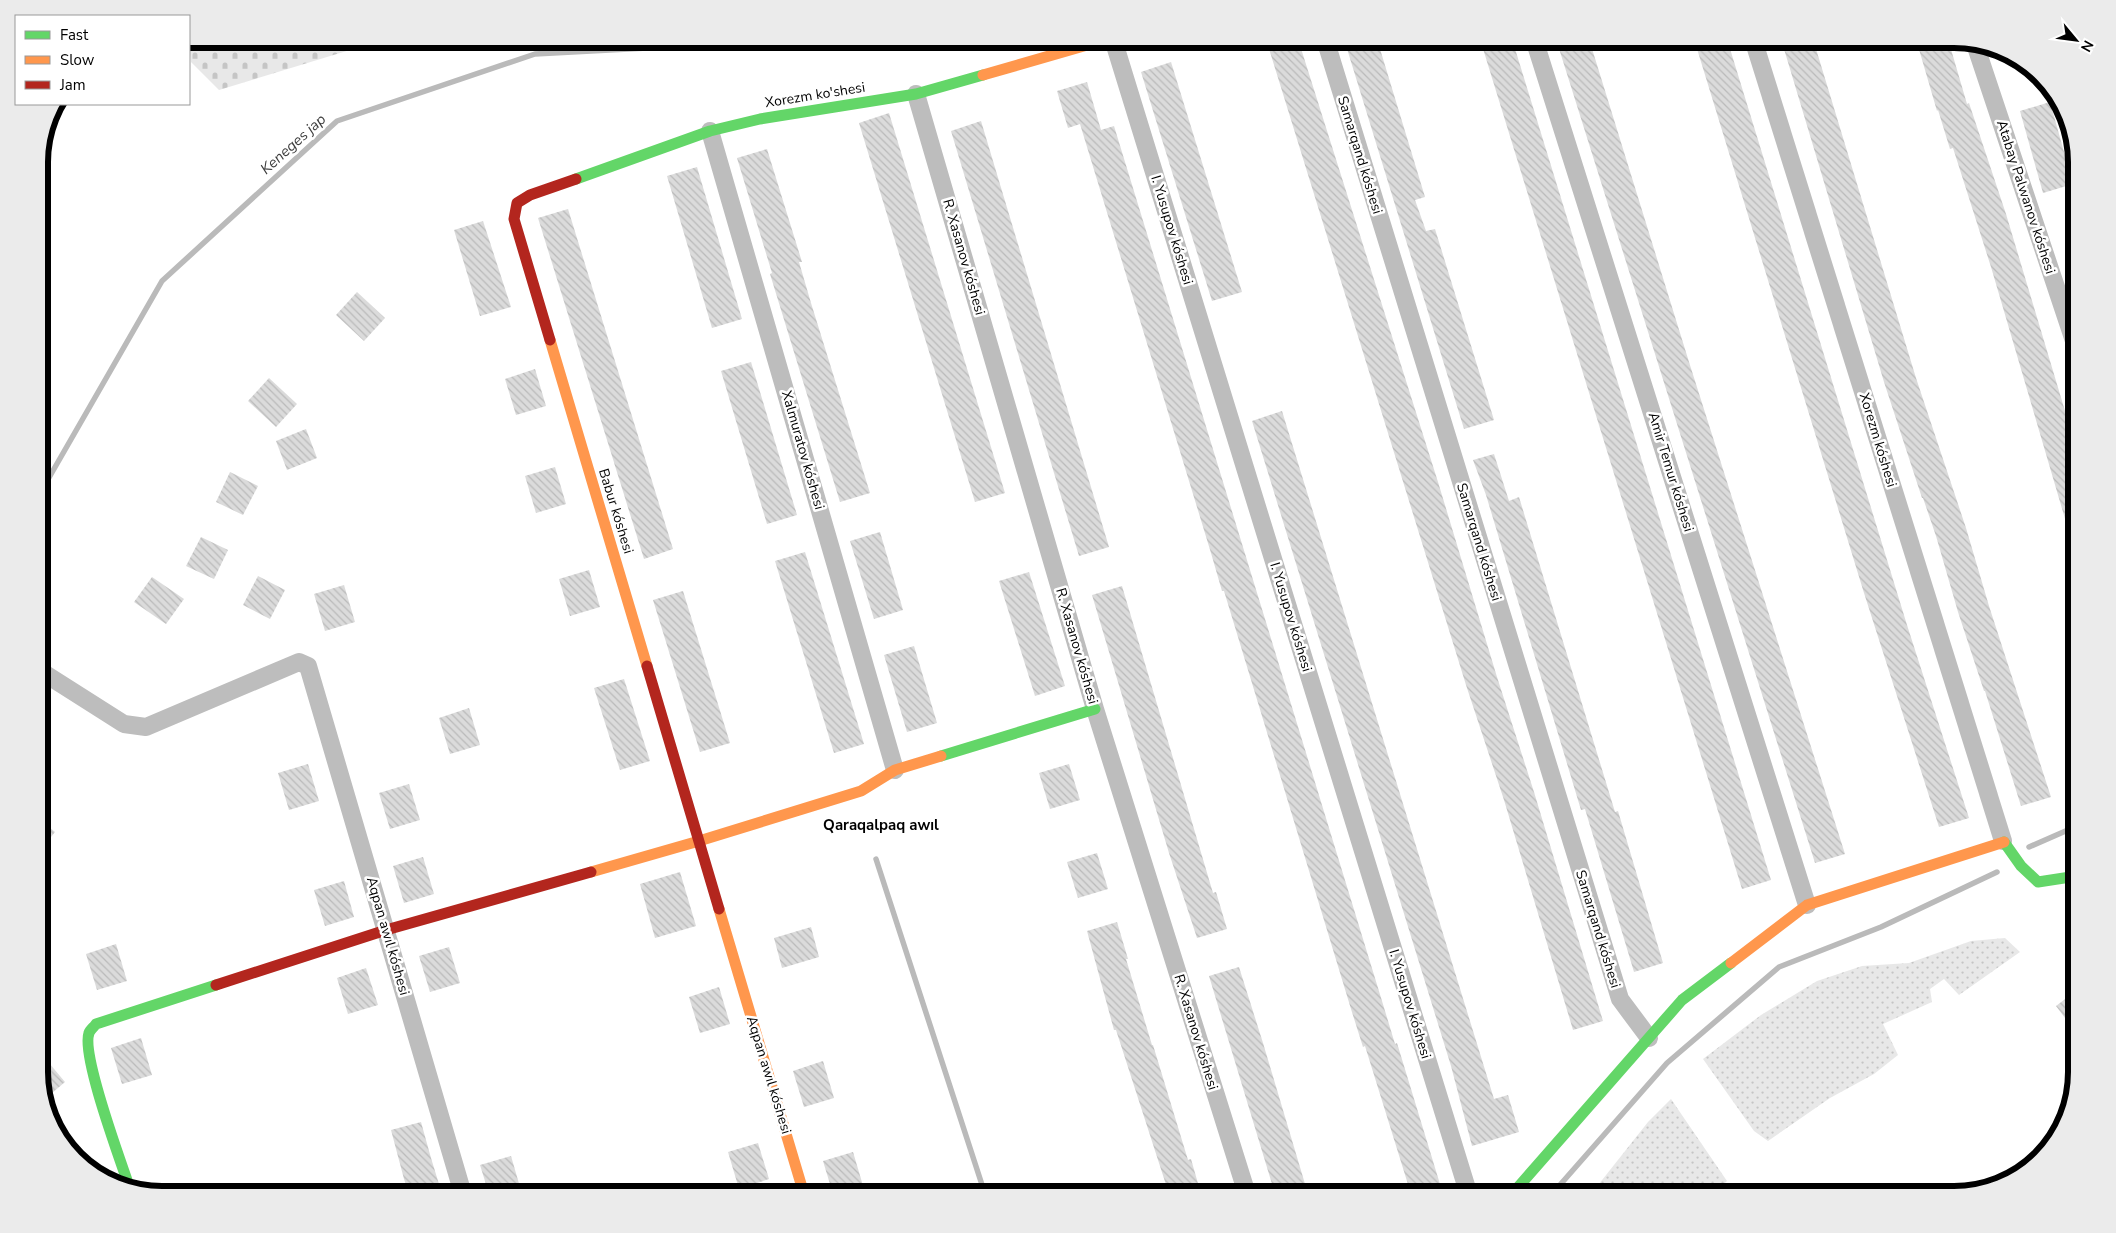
<svg xmlns="http://www.w3.org/2000/svg" width="2116" height="1233" font-family="'Nunito Sans',sans-serif">
  <defs>
    <pattern id="grass-dots" width="8" height="8" patternUnits="userSpaceOnUse" patternTransform="scale(1.25)"><rect width="8" height="8" fill="#e8e8e8"/><path d="M2 2h.1M6 6h.1" fill="none" stroke="#c5c5c5" stroke-width="1.8" stroke-linecap="round"/></pattern>
    <pattern id="cemetery-stones" width="16" height="16" patternUnits="userSpaceOnUse" patternTransform="scale(1.25)"><rect width="16" height="16" fill="#e8e8e8"/><path d="M2 7V4a2 2 0 0 1 4 0v3zM10 15v-3a2 2 0 0 1 4 0v3z" fill="#c5c5c5"/></pattern>
    <pattern id="building-back-hatch" width="6" height="6" patternUnits="userSpaceOnUse" patternTransform="scale(1.25)"><rect width="6" height="6" fill="#dbdbdb"/><path d="M-1 5l2 2M0 0l6 6M5-1l2 2" fill="none" stroke="#bababa"/></pattern>
  </defs>
  <rect width="100%" height="100%" fill="#fff"/>
  <g fill="url(#grass-dots)">
    <polygon points="2005,938 2020,952 1959,995 1944,979 1930,989 1932,1002 1883,1024 1898,1055 1874,1074 1830,1098 1768,1141 1754,1131 1703,1059 1761,1015 1817,981 1862,966 1909,963 1971,941"/>
    <polygon points="1671,1099 1727,1181 1713,1194 1678,1193 1591,1194 1648,1122"/>
  </g>
  <polygon fill="url(#cemetery-stones)" points="189,39 386,39 219,90 191,62"/>
  <g fill="none" stroke-linecap="round" stroke-linejoin="round">
    <g stroke="#bababa" stroke-width="5.5">
      <polyline points="39,495 162,281 337,121 535,54 760,42 774,39"/>
      <polyline points="2029,847 2077,826"/>
      <polyline points="876,859 985,1194"/>
      <polyline points="1552,1194 1667,1063 1779,967 1881,927 1997,872"/>
    </g>
  </g>
  <g fill="url(#building-back-hatch)">
    <polygon points="1266,39 1298,39 1438,482 1497,677 1534,792 1603,1021 1573,1030 1504,800 1466,685"/>
    <polygon points="1344,39 1377,39 1425,197 1415,200 1426,231 1435,229 1494,420 1464,429"/>
    <polygon points="1480,39 1512,39 1771,880 1742,889"/>
    <polygon points="1556,39 1589,39 1689,362 1845,854 1815,863"/>
    <polygon points="1694,39 1727,39 1907,625 1969,818 1939,827 1864,593"/>
    <polygon points="1781,39 1813,39 1916,378 1966,528 1989,606 2051,797 2021,806 1985,691 1984,691 1958,612 1936,536 1923,498 1922,498 1884,382"/>
    <polygon points="1916,39 1948,39 1967,104 1969,103 2006,214 2077,451 2077,546 2073,546 1991,267 1953,148 1950,149 1938,110 1937,111"/>
    <polygon points="1171,62 1242,292 1212,301 1141,72"/>
    <polygon points="1087,82 1101,130 1114,126 1382,1001 1395,1044 1397,1043 1443,1194 1411,1194 1365,1046 1363,1047 1351,1009 1224,591 1222,591 1211,553 1080,124 1068,128 1057,91"/>
    <polygon points="2050,102 2073,184 2043,193 2020,111"/>
    <polygon points="889,113 1005,493 975,502 859,123"/>
    <polygon points="981,121 1109,547 1079,556 951,131"/>
    <polygon points="767,149 802,262 799,262 811,303 870,493 840,502 770,274 772,273 737,158"/>
    <polygon points="697,167 742,319 712,328 667,176"/>
    <polygon points="568,209 673,549 644,559 538,218"/>
    <polygon points="483,221 511,307 480,316 454,230"/>
    <polygon points="357,292 385,318 364,341 336,315"/>
    <polygon points="751,362 797,515 767,524 721,371"/>
    <polygon points="535,369 546,406 516,415 505,379"/>
    <polygon points="269,378 297,404 276,427 248,401"/>
    <polygon points="1282,411 1494,1099 1508,1095 1519,1132 1472,1146 1451,1066 1252,421"/>
    <polygon points="306,429 317,458 287,470 276,441"/>
    <polygon points="1494,454 1509,501 1519,497 1615,812 1618,811 1663,963 1634,972 1585,809 1581,810 1486,495 1473,460"/>
    <polygon points="555,467 566,504 536,513 525,476"/>
    <polygon points="230,472 258,486 243,515 216,502"/>
    <polygon points="880,532 903,610 874,619 850,541"/>
    <polygon points="201,537 228,550 214,579 186,566"/>
    <polygon points="805,552 864,744 834,753 775,561"/>
    <polygon points="589,570 600,607 570,616 559,579"/>
    <polygon points="1029,572 1065,686 1035,696 999,581"/>
    <polygon points="258,576 285,590 270,619 243,605"/>
    <polygon points="152,577 184,599 166,624 134,602"/>
    <polygon points="344,585 355,622 325,631 314,594"/>
    <polygon points="1122,586 1213,893 1216,892 1227,929 1197,938 1169,853 1092,595"/>
    <polygon points="683,591 730,743 700,752 653,600"/>
    <polygon points="914,646 937,723 907,732 884,655"/>
    <polygon points="624,679 650,761 620,770 594,688"/>
    <polygon points="469,708 480,745 450,754 439,718"/>
    <polygon points="308,764 319,801 289,810 278,773"/>
    <polygon points="1069,764 1080,800 1050,809 1039,773"/>
    <polygon points="409,784 420,820 390,829 379,793"/>
    <polygon points="39,819 55,832 39,852"/>
    <polygon points="1097,853 1108,889 1078,898 1067,862"/>
    <polygon points="423,857 434,894 404,903 393,866"/>
    <polygon points="680,872 696,926 655,938 640,884"/>
    <polygon points="344,881 354,917 325,926 314,890"/>
    <polygon points="1117,922 1128,959 1126,959 1152,1045 1153,1045 1188,1160 1191,1159 1201,1194 1169,1194 1116,1030 1114,1030 1087,931"/>
    <polygon points="811,927 819,957 782,968 774,938"/>
    <polygon points="116,944 127,981 97,990 86,954"/>
    <polygon points="449,947 460,983 430,992 419,956"/>
    <polygon points="1239,967 1263,1043 1308,1194 1275,1194 1209,976"/>
    <polygon points="366,968 378,1005 348,1014 337,978"/>
    <polygon points="719,987 730,1024 700,1033 689,997"/>
    <polygon points="2077,990 2077,1034 2056,1006"/>
    <polygon points="141,1038 152,1075 122,1084 111,1048"/>
    <polygon points="39,1051 65,1082 45,1099 39,1079"/>
    <polygon points="823,1061 834,1098 804,1107 793,1071"/>
    <polygon points="421,1122 431,1158 442,1194 409,1194 404,1179 391,1130"/>
    <polygon points="758,1143 769,1179 739,1189 728,1152"/>
    <polygon points="853,1152 864,1189 846,1194 833,1194 823,1161"/>
    <polygon points="511,1156 522,1194 489,1194 480,1165"/>
  </g>
  <g fill="none" stroke-linecap="round" stroke-linejoin="round">
    <g stroke="#bdbdbd" stroke-width="18">
      <polyline points="1113,39 1468,1192 1471,1194"/>
      <polyline points="1325,39 1620,999 1649,1038"/>
      <polyline points="1534,39 1807,905"/>
      <polyline points="1753,39 2003,841"/>
      <polyline points="1975,44 2077,350"/>
      <polyline points="916,94 1095,709 1247,1194"/>
      <polyline points="710,131 895,770"/>
      <polyline points="39,670 124,724 146,727 299,662 308,666 463,1194"/>
    </g>
    <g stroke="#63d668" stroke-width="11">
      <polyline points="576,179 710,131 760,119 916,94 983,75"/>
      <polyline points="941,756 1095,709"/>
      <polyline points="2004,842 2021,866 2038,882 2077,876"/>
      <path d="M 129,1186 C 120,1159 81,1055 89,1033 C 90,1030 94,1027 96,1024 L 216,985"/>
      <polyline points="1512,1194 1682,1000 1731,963"/>
    </g>
    <g stroke="#ff974d" stroke-width="11">
      <polyline points="983,75 1108,39"/>
      <polyline points="550,340 647,666"/>
      <polyline points="591,872 699,841 861,791 895,770 941,756"/>
      <polyline points="719,909 804,1194"/>
      <polyline points="1731,963 1807,905 2004,842"/>
    </g>
    <g stroke="#b3261e" stroke-width="11">
      <polyline points="550,340 514,219 517,203 530,195 576,179"/>
      <polyline points="647,666 719,909"/>
      <polyline points="216,985 386,930 591,872"/>
    </g>
  </g>
  <g text-anchor="middle" dominant-baseline="central" stroke-width="5" stroke-linejoin="round" paint-order="stroke">
    <g font-size="14" fill="#000" stroke="#fff">
      <text transform="translate(815 95) rotate(-9)">Xorezm ko'shesi</text>
      <text transform="translate(1360 155) rotate(73)">Samarqand kóshesi</text>
      <text transform="translate(2026 197) rotate(72)">Atabay Palwanov kóshesi</text>
      <text transform="translate(1172 230) rotate(73)">I. Yusupov kóshesi</text>
      <text transform="translate(964 257) rotate(74)">R. Xasanov kóshesi</text>
      <text transform="translate(1878 440) rotate(73)">Xorezm kóshesi</text>
      <text transform="translate(803 450) rotate(74)">Xalmuratov kóshesi</text>
      <text transform="translate(1671 472) rotate(73)">Amir Temur kóshesi</text>
      <text transform="translate(616 511) rotate(73)">Babur kóshesi</text>
      <text transform="translate(1479 542) rotate(73)">Samarqand kóshesi</text>
      <text transform="translate(1291 617) rotate(73)">I. Yusupov kóshesi</text>
      <text transform="translate(1077 646) rotate(74)">R. Xasanov kóshesi</text>
      <text transform="translate(1598 929) rotate(73)">Samarqand kóshesi</text>
      <text transform="translate(388 936) rotate(74)">Aqpan awıl kóshesi</text>
      <text transform="translate(1410 1004) rotate(73)">I. Yusupov kóshesi</text>
      <text transform="translate(1196 1032) rotate(73)">R. Xasanov kóshesi</text>
      <text transform="translate(769 1075) rotate(73)">Aqpan awıl kóshesi</text>
    </g>
    <g font-size="15" font-style="italic" fill="#3d3d3d" stroke="#fff">
      <text transform="translate(293 144) rotate(-42)">Keneges jap</text>
    </g>
    <g font-size="15" font-weight="bold" fill="#000" stroke="#fff">
      <text x="881" y="825">Qaraqalpaq awıl</text>
    </g>
  </g>
  <path d="M0 0H2116V1233H0ZM162 48H1954A114 114 0 0 1 2068 162V1072A114 114 0 0 1 1954 1186H162A114 114 0 0 1 48 1072V162A114 114 0 0 1 162 48Z" fill="#ebebeb" fill-rule="evenodd"/>
  <path fill="none" stroke="#000" stroke-width="6" d="M162 48H1954A114 114 0 0 1 2068 162V1072A114 114 0 0 1 1954 1186H162A114 114 0 0 1 48 1072V162A114 114 0 0 1 162 48Z"/>
  <rect x="15" y="15" width="175" height="90" fill="#ffffff" stroke="#999999"/>
  <rect x="25" y="31" width="25" height="8" fill="#63d668" stroke="#999999"/>
  <text x="60" y="40" font-size="15" fill="#000000">Fast</text>
  <rect x="25" y="56" width="25" height="8" fill="#ff974d" stroke="#999999"/>
  <text x="60" y="65" font-size="15" fill="#000000">Slow</text>
  <rect x="25" y="81" width="25" height="8" fill="#b3261e" stroke="#999999"/>
  <text x="60" y="90" font-size="15" fill="#000000">Jam</text>
  <g transform="translate(2076 40) rotate(119)" stroke="#ffffff" stroke-width="4" paint-order="stroke">
  <path d="M0-4L9 19L0 12L-9 19Z" fill="#000000"/>
  <text y="-8" font-size="14" font-weight="bold" text-anchor="middle" fill="#000000">N</text>
  </g>
</svg>
